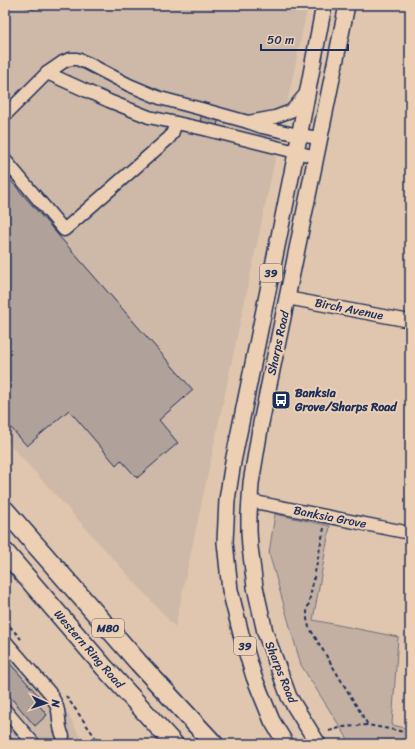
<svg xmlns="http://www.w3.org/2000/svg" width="415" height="749" font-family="Sriracha,sans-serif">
  <rect width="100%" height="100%" fill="#e0c6ae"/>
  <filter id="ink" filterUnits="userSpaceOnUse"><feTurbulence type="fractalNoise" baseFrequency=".025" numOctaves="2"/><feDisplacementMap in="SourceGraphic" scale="8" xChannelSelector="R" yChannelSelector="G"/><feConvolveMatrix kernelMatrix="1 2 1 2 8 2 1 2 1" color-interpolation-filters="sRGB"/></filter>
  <g filter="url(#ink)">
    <g fill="#ceb8a7">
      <polygon points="5,5 308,5 175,627 5,439"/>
      <polygon points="5,635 58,694 79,735 87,744 5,744"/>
    </g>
    <polygon fill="#c3b0a2" stroke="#6f7080" points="275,514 330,526 313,620 398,637 392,725 410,729 410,744 351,744 301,665 269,553"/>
    <g fill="#b0a19a" stroke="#1b2f5e">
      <polygon points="16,5 38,5 34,9"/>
      <polygon points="5,25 9,26 5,37"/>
      <polygon points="204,104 221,108 215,135 198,131"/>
      <polygon points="5,174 193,390 159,420 178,443 137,478 121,460 116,465 69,410 27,446 5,421"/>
      <polygon points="5,658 38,695 34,699 47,715 35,726 5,691"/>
      <polygon points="5,731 16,743 15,744 5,744"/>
    </g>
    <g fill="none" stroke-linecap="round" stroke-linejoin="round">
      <g stroke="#1b2f5e" stroke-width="15">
        <g id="minor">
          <polyline points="5,115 47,73"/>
          <polyline points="248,122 275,117 291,111 308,91"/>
          <polyline points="316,157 204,129 149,117 109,101 47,73 63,62 70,59 77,59 87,63 129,85 160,98 205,110 248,122 262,127 299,135 319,138"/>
          <polyline points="5,160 64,230 169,138 172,134 176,123"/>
          <polyline points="287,298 410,321"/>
          <polyline points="250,501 410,533"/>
          <path d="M 5,641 L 50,693 C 53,699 57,704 58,711 C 60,720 58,727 63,736"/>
          <polyline points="5,710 34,744"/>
        </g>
      </g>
      <g stroke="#1b2f5e" stroke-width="18">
        <g id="major">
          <polyline points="286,744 272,721 254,677 241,634 230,590 225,542 227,500 233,462 296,153 324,5"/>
          <polyline points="318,744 289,697 265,632 255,587 250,547 249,531 249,515 251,483 261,423 287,298 347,5"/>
        </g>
      </g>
      <g stroke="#1b2f5e" stroke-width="21">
        <g id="highway">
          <polyline points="5,510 138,662 214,744"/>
          <polyline points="5,552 104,667 174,744"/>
        </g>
      </g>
      <g stroke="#1b2f5e" stroke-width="2" stroke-dasharray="4 3" stroke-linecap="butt">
        <polyline points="324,528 307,612 307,619 309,627 368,725"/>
        <polyline points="5,621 21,639"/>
        <polyline points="66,696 100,744"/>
        <polyline points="329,731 343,727 368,725 410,733"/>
      </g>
      <use href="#minor" stroke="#edd0b3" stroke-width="12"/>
      <use href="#major" stroke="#edd0b3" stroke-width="15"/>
      <use href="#highway" stroke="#edd0b3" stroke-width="18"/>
    </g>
  </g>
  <defs>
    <g id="bus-square" transform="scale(1)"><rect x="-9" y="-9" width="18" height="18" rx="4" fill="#1b2f5e" stroke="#edd0b3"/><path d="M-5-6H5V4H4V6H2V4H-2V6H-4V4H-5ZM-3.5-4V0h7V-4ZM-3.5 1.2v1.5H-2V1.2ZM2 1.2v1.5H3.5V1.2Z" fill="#fff"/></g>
  </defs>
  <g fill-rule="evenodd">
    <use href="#bus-square" x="281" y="400"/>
  </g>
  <g text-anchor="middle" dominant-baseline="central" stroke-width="4" stroke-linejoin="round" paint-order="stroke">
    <g fill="#edd0b3" stroke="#5a5f78" stroke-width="1">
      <rect x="260" y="264" width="22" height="18" rx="3"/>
      <rect x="92" y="619" width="32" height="18" rx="3"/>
      <rect x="234" y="637" width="22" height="18" rx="3"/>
    </g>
    <g font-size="11" font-weight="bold" fill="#1b2f5e">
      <text x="271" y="273">39</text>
      <text x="108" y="628">M80</text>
      <text x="245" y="646">39</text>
    </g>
    <g font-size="12" fill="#1b2f5e" stroke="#edd0b3">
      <text transform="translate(349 309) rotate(11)">Birch Avenue</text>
      <text transform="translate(278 343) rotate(-78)">Sharps Road</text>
      <text transform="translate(330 517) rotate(11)">Banksia Grove</text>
      <text transform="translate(89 649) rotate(49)">Western Ring Road</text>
      <text transform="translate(281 672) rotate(68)">Sharps Road</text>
    </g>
    <g font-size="12" font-weight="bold" fill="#1b2f5e" stroke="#edd0b3" text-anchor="start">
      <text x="295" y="393">Banksia<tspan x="295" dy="14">Grove/Sharps Road</tspan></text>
    </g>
  </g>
  <rect width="415" height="749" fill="none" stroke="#edd0b3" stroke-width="20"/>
  <rect x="10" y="10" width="395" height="729" fill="none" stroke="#1b2f5e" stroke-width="1.5" filter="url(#ink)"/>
  <g transform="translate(46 703) rotate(93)" stroke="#edd0b3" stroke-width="3" paint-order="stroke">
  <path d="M0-3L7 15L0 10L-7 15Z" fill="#1b2f5e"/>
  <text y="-6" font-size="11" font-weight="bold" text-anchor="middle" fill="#1b2f5e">N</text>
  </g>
  <path d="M261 44v6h87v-6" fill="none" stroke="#1b2f5e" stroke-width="2"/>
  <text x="267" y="44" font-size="12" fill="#1b2f5e" stroke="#edd0b3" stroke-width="3" paint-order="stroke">50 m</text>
</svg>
